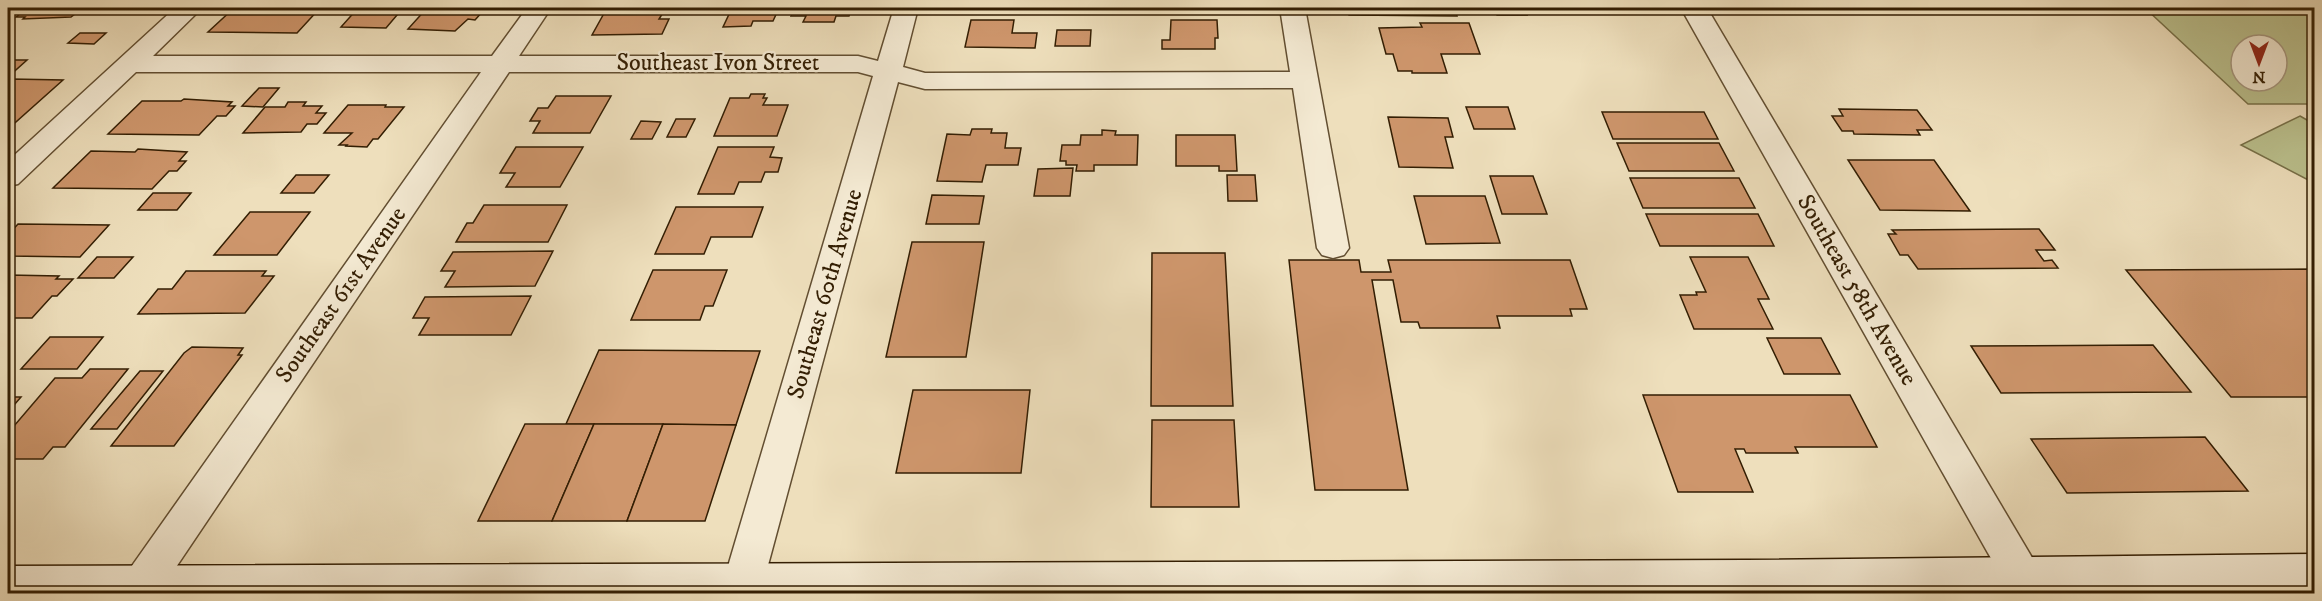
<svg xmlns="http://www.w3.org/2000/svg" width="2322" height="601" font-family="'IM FELL DW Pica',serif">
  <rect width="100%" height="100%" fill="#eedfbc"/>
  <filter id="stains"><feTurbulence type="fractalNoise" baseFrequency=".00333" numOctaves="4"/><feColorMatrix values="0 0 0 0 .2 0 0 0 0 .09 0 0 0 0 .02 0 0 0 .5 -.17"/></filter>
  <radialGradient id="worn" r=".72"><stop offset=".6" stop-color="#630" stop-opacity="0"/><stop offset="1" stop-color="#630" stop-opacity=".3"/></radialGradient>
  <g fill="#bbc18e" stroke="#777048" stroke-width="1.5" fill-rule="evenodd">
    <path d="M 2145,8 L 2314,8 L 2314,104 L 2248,104 ZM 2241,45 L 2277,45 L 2277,81 L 2241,81 Z"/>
    <polygon points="2300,116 2314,124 2314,183 2241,145"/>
  </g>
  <g fill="#ce966c" stroke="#331e03" stroke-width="1.5">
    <polygon points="28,8 83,8 71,17 23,19 25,17 16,17"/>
    <polygon points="90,8 140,8 136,10 87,11"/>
    <polygon points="234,8 320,8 297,33 208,32"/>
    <polygon points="358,8 403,8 386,28 341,27"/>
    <polygon points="427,8 477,8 475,10 484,10 475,20 468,19 455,31 408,29"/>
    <polygon points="607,8 666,8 659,19 669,19 662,34 592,35"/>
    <polygon points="732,8 779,8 773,21 753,21 751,26 723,27"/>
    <polygon points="794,8 852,8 849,16 836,16 834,22 803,22 806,16 791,16"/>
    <polygon points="1348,8 1455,8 1457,16 1349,15"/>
    <polygon points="1495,8 1524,8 1527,15 1497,15"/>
    <polygon points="1842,8 1920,8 1922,10 1844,12"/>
    <polygon points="971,20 1014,20 1012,33 1037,33 1035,48 965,47"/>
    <polygon points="1171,20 1217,20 1218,38 1215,38 1215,49 1162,49 1162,40 1170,40"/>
    <polygon points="1420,23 1469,23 1480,54 1441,54 1447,73 1412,73 1412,71 1398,71 1393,54 1386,54 1379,28 1422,27"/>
    <polygon points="1057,30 1091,30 1090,46 1055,46"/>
    <polygon points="80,33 106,33 94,44 68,43"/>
    <polygon points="8,60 27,60 8,77"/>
    <polygon points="11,79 63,80 8,129 8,82"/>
    <polygon points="259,88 279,88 263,107 242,106"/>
    <polygon points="751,94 765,94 763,98 767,98 763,105 788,105 777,136 714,136 730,98 749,98"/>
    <polygon points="556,96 611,96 590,133 533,133 540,121 530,121 538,108 548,108"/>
    <polygon points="184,99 232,102 228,106 235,106 226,116 217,116 199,135 108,134 142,101 181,101"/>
    <polygon points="288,102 306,102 303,106 322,106 316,113 326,113 317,124 307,124 301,132 243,133 265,107 285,107"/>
    <polygon points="348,105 386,105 385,107 404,107 378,139 373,139 367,147 346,146 347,145 339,145 352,133 324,133"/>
    <polygon points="1466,107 1508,107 1515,129 1474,129"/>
    <polygon points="1839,109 1917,110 1932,130 1917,130 1920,135 1854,134 1853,131 1842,131 1832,116 1843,116"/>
    <polygon points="1602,112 1704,112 1718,139 1613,139"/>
    <polygon points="1388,117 1448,118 1453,137 1445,137 1453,168 1399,167"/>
    <polygon points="676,119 695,119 686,137 667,137"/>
    <polygon points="641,121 661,122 652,139 631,139"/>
    <polygon points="972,129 992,129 991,133 1007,133 1005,148 1021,148 1018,165 986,165 982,182 937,181 947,134 970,135"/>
    <polygon points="1102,130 1116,131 1115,135 1138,135 1137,165 1094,165 1094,171 1076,171 1077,165 1066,165 1066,161 1060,161 1062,145 1080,145 1081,135 1102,135"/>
    <polygon points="1176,135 1235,135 1237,171 1219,171 1219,166 1176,166"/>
    <polygon points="1617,143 1719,143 1734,171 1629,171"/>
    <polygon points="516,147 583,147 560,187 506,187 515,173 500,173"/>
    <polygon points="718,147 774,147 770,157 782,158 778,172 765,172 761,182 739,182 734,194 698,194"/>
    <polygon points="138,149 187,152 179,161 186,161 177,171 169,171 152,189 53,188 91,151 135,152"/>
    <polygon points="1848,160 1934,160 1970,211 1880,210"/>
    <polygon points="1073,168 1070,196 1034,196 1038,169"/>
    <polygon points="296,175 329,175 314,193 281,193"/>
    <polygon points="1227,175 1255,175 1257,201 1228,201"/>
    <polygon points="1490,176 1533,176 1547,214 1502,214"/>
    <polygon points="1630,178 1739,178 1755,208 1643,208"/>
    <polygon points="153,193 191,193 177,210 138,210"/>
    <polygon points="932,195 984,196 979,224 926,224"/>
    <polygon points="1414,196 1485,196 1500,243 1426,244"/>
    <polygon points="484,205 567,205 548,242 456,242 467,223 473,223"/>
    <polygon points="676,207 763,207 752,237 711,237 704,254 655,254"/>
    <polygon points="250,212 310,212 277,255 214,255"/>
    <polygon points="1646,214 1758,214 1774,246 1660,246"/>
    <polygon points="18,224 109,225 80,257 8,256 8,235"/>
    <polygon points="2039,229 2055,250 2036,250 2044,261 2052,260 2058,268 1918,269 1908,255 1900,255 1888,234 1896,234 1892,230"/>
    <polygon points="912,242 984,242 966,357 886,357"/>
    <polygon points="553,251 535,286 445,287 455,271 441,271 453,252"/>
    <polygon points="1152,253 1225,253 1233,406 1151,406"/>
    <polygon points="97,257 133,257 114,278 78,278"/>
    <polygon points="1690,257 1748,257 1769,299 1758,299 1773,329 1694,329 1680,295 1697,295 1696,292 1706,292"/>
    <polygon points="1289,260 1359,260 1361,272 1391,272 1388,260 1570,260 1587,309 1570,309 1572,316 1497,316 1500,328 1420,328 1418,322 1401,322 1393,280 1372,280 1408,490 1315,490"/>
    <polygon points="2314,269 2314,397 2231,397 2126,270"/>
    <polygon points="653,270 727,270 713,306 705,306 700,320 631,320"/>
    <polygon points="186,271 266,271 262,276 274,276 245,313 138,314 158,289 172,289"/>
    <polygon points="8,275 59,276 56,279 73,279 57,296 52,296 32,318 8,318"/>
    <polygon points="531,296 511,335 419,335 429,318 413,318 425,297"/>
    <polygon points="50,337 103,337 77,369 21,369"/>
    <polygon points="1767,338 1821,338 1840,374 1784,374"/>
    <polygon points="2153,345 2191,392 2001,393 1971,346"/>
    <polygon points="192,347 243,348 238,355 242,355 174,446 111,446 184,353"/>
    <polygon points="599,350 760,351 736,425 566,424"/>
    <polygon points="90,369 128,369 65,447 53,447 43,459 8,459 8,433 55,378 82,378"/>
    <polygon points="140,371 163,371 117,429 91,429"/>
    <polygon points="913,390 1030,390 1021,473 896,473"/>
    <polygon points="1643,395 1850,395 1877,447 1795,447 1798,453 1746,453 1744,449 1735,449 1753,492 1678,492"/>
    <polygon points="8,397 21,397 8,412"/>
    <polygon points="1152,420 1234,420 1239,507 1151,507"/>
    <polygon points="525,424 594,424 552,521 478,521"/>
    <polygon points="594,424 663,424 627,521 552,521"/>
    <polygon points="663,424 736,425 705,521 627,521"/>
    <polygon points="2205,437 2248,491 2067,493 2031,439"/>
  </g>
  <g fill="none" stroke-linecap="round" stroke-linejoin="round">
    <g stroke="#624e31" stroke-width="3">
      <g id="street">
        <polygon points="175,8 202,8 153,56 492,56 527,8 551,8 519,56 858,56 878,61 894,8 918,8 903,67 925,73 1290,72 1280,8 1305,8 1349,248 1344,255 1333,258 1322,255 1317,248 1293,88 925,89 898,82 764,580 758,592 733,594 730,592 724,580 873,76 858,72 509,72 158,594 128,594 123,582 129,570 481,72 136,72 18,184 8,186 8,161"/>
        <polygon points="1681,8 1707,8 2034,561 2040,573 2034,585 2020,590 2006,585"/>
      </g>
    </g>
    <g stroke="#331e03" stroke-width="3">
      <polygon id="secondary" points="2314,554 2314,588 1819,594 8,594 8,566 1747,560"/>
    </g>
    <use href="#street" fill="#f4ead3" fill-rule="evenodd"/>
    <use href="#secondary" fill="#f4ead3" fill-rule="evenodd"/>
  </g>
  <g text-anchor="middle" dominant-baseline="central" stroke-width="4.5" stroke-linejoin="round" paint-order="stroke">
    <g font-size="24" fill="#331e03" stroke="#f4ead3">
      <text x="718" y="63">Southeast Ivon Street</text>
      <text transform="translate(1857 290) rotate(60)">Southeast 58th Avenue</text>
      <text transform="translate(825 294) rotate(-74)">Southeast 60th Avenue</text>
      <text transform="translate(341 295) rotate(-55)">Southeast 61st Avenue</text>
    </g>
  </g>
  <rect width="2322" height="601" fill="none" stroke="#eedfbc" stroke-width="30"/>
  <rect x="9" y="9" width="2304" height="583" fill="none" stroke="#331e03" stroke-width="3"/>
  <rect x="15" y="15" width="2292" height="571" fill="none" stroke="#331e03" stroke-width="1.5"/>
  <g transform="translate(2259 63) rotate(180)"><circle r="28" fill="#f4ead3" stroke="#a79880" stroke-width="1.5"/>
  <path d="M0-4.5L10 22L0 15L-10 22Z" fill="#8f2418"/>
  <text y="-9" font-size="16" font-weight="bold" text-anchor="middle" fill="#331e03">N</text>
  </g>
  <rect width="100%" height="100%" filter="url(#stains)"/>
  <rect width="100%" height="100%" fill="url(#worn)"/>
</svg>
